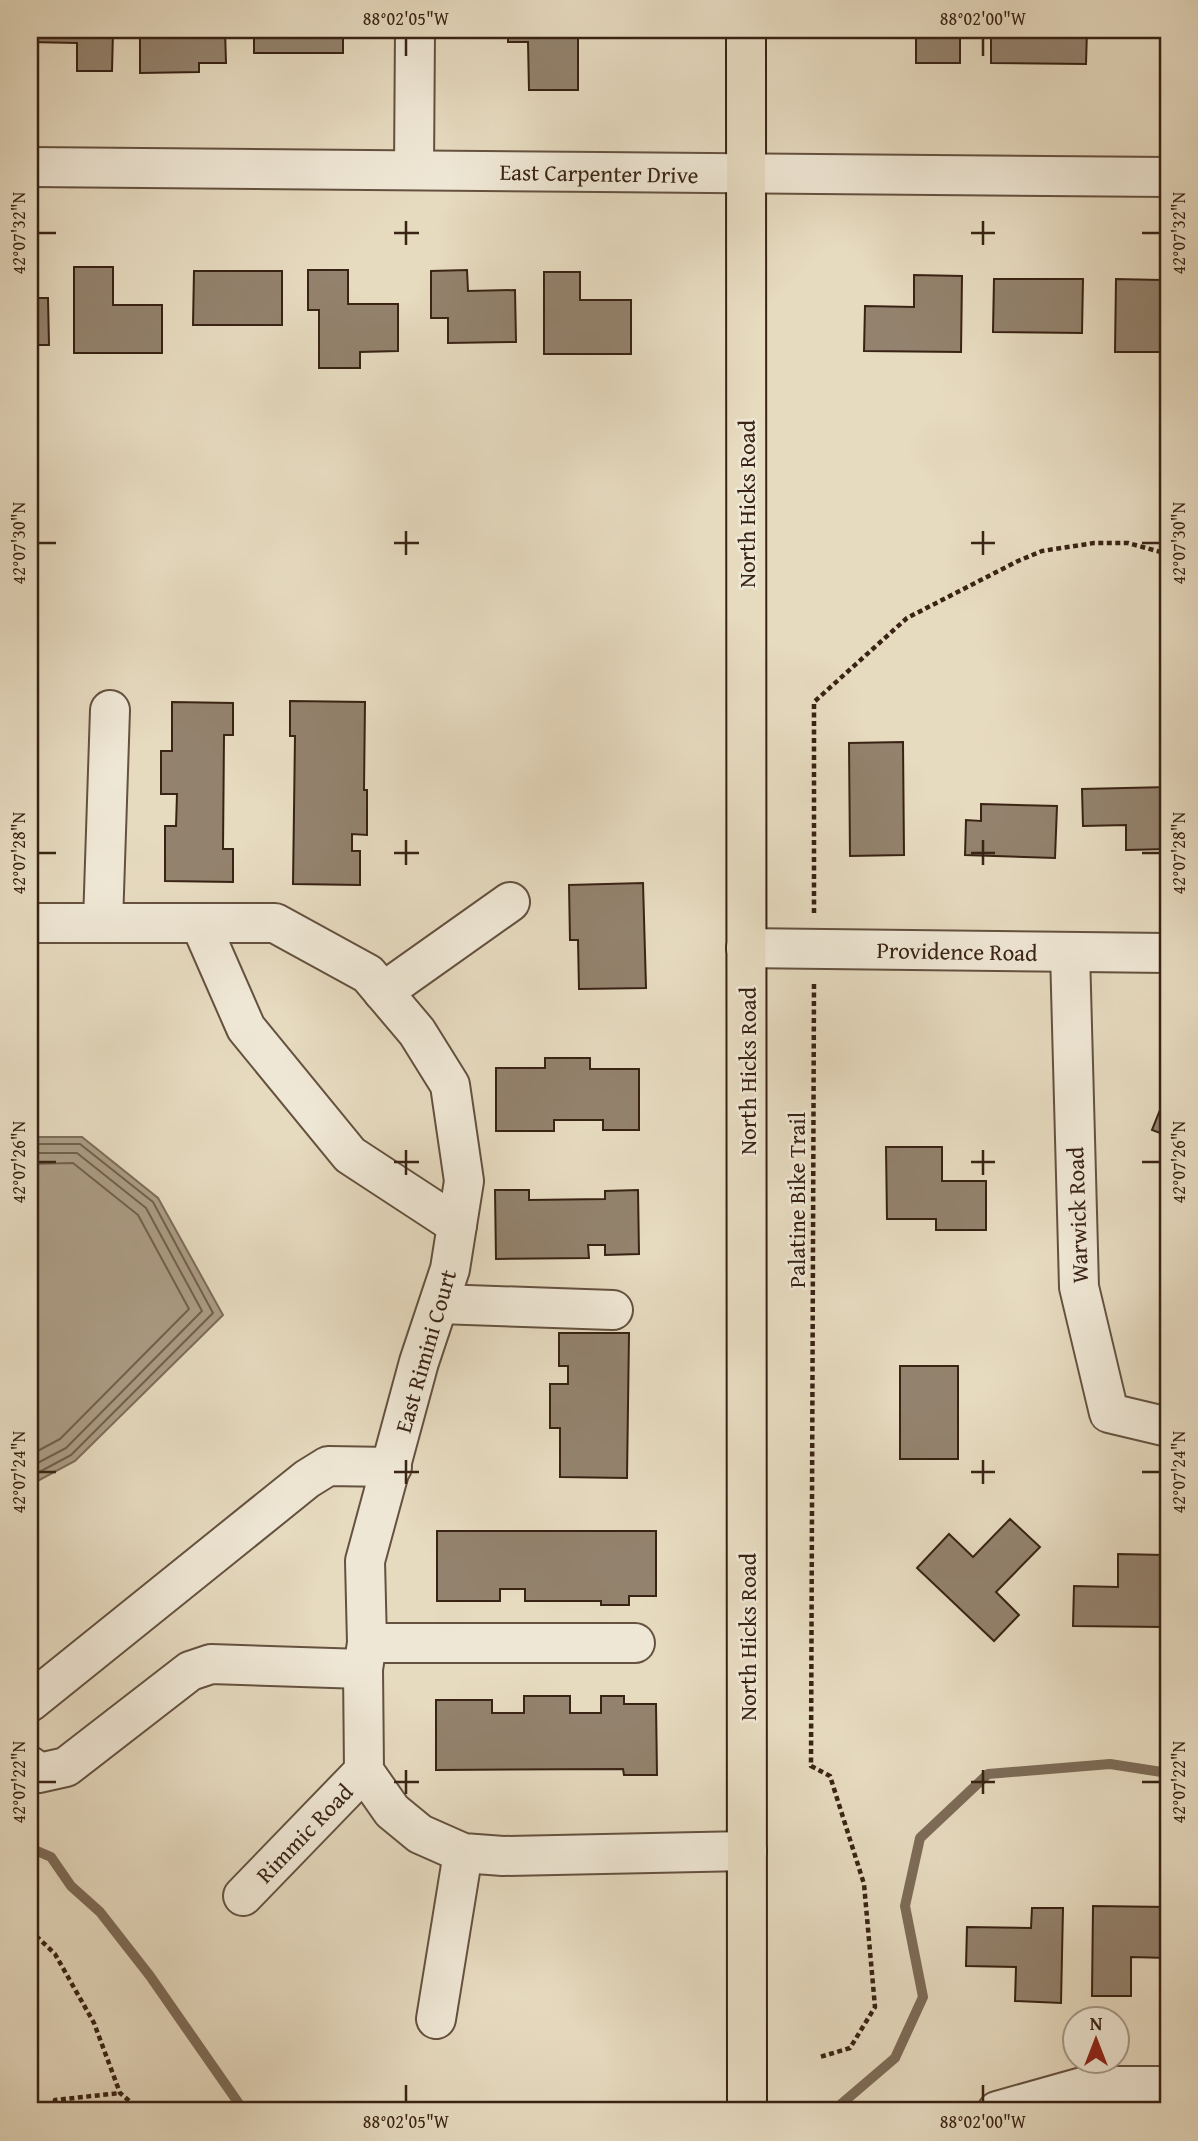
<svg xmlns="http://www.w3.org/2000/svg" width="1198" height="2141" font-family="'Gentium Book Plus',serif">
  <rect width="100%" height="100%" fill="#e6dabf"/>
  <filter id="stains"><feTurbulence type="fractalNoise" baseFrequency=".00286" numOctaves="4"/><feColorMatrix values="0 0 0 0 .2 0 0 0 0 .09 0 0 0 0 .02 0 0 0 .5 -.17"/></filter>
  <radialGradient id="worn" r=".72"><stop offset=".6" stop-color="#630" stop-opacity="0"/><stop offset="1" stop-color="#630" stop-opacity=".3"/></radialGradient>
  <polygon fill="#ab9c85" stroke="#7d6c58" stroke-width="2" points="33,1137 82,1137 158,1198 223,1315 75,1461 30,1485 30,1142"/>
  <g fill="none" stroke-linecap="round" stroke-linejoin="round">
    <g stroke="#72604c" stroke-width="2">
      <polyline points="30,1144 80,1144 153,1202 213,1313 71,1455 30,1477"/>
      <polyline points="30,1153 77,1153 146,1208 202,1311 66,1448 30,1467"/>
      <polyline points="30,1164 73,1163 138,1215 189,1309 60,1439 30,1455"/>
    </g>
    <g stroke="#7d6c58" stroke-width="10">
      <polyline points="30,1848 51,1857 71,1886 100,1912 150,1976 244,2111"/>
      <polyline points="833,2111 895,2058 923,1997 905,1906 920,1838 988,1774 1110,1764 1168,1773"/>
    </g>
  </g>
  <g fill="#93826d" stroke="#392314" stroke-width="2">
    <polygon points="30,30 108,30 108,32 113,32 112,71 77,71 77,43 30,42"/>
    <polygon points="149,30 225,30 226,63 199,63 199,72 140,73 140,34 149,34"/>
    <rect x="254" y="30" width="89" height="23"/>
    <polygon points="508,30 578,30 578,90 529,90 528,42 508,42"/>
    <polygon points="871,30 960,30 960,63 916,63 916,33 871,33"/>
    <polygon points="991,30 1087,30 1086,64 991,63"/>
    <polygon points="1120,30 1168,30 1168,66 1165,66 1165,35 1120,35"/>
    <polygon points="74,267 113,267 113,305 162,305 162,353 74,353"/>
    <polygon points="308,270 348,270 348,304 398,304 398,351 360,352 360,368 319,368 319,310 308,310"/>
    <polygon points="467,270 468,291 515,290 516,342 448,343 448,318 431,318 431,271"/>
    <polygon points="194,271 282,271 282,325 193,325"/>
    <polygon points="544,272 580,272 580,300 631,300 631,354 544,354"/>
    <polygon points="914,275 962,276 961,352 864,351 865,306 914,307"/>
    <polygon points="994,279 1083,279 1082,333 993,332"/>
    <polygon points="1116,279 1161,280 1160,312 1168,312 1168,352 1115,352"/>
    <polygon points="30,298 48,298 49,345 30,345"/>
    <polygon points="290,701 365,702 364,790 367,790 367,835 352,834 352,851 360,851 360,885 293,884 295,736 290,736"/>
    <polygon points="172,702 233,703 233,735 224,735 223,849 233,849 233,882 165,881 165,826 176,826 177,794 161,794 161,751 172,751"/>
    <polygon points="903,742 904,855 850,856 849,743"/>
    <polygon points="1168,787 1168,849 1126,850 1126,825 1083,826 1082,789"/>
    <polygon points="981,804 1057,806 1055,858 965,855 966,820 981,821"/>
    <polygon points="643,883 646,988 579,989 578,940 570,940 569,885"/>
    <polygon points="545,1058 590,1058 590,1069 639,1069 639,1130 603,1130 603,1120 554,1120 554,1131 496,1131 496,1068 545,1068"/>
    <polygon points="1168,1090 1168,1136 1152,1130"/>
    <polygon points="886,1147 942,1147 942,1181 986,1181 986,1230 936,1230 936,1219 887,1219"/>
    <polygon points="495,1190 529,1190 529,1200 605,1199 605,1191 638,1190 639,1254 605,1255 605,1245 588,1245 589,1258 496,1259"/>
    <polygon points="559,1333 629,1333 627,1478 560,1477 560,1428 550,1428 550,1384 568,1384 568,1366 559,1366"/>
    <rect x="900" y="1366" width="58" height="93"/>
    <polygon points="1010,1519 1040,1547 996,1592 1019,1615 994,1641 917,1568 949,1534 973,1557"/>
    <polygon points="437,1531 656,1531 656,1596 629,1596 629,1605 601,1605 601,1601 525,1601 525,1589 500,1589 500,1601 437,1601"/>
    <polygon points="1118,1554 1164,1555 1163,1627 1073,1626 1074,1586 1118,1587"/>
    <polygon points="524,1696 570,1696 570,1713 601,1713 601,1696 624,1696 624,1704 656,1704 657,1775 624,1775 623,1769 436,1770 436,1700 492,1700 492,1713 524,1713"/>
    <polygon points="1093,1906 1168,1907 1168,1958 1131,1957 1131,1996 1092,1996"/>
    <polygon points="1032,1908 1063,1908 1061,2003 1015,2001 1016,1967 966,1966 967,1927 1031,1928"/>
  </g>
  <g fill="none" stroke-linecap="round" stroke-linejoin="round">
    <g stroke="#64513f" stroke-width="42">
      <g id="minor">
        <path d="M 30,167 C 409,169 789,175 1168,177"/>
        <polyline points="414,169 415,30"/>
        <polyline points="30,923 275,923 368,974 417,1032 450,1085 464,1181 450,1269 419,1362 365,1561 367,1643 363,1669 364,1771 392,1811 420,1834 463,1853 503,1856 747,1851"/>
        <polyline points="103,923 110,710"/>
        <polyline points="200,923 246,1028 350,1155 457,1225"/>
        <polyline points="746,948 1168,953"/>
        <polyline points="1070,952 1079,1287 1109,1413 1168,1427"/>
        <polyline points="383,992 510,902"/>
        <polyline points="439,1304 613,1310"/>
        <polyline points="367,1643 635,1643"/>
        <polyline points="30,1702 307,1479 328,1466 392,1467"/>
        <polyline points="30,1766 39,1773 66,1767 190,1671 211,1664 363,1669"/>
        <polyline points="243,1896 364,1771"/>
        <polyline points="436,2019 463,1853"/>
        <polyline points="997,2111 1086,2086 1168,2086"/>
      </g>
    </g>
    <g stroke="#392314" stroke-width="42">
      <polyline id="major" points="746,30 747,2111"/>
    </g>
    <g stroke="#392314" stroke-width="4.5" stroke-dasharray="5 3.5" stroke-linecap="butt">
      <polyline points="814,913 814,702 907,618 1018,561 1042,551 1094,543 1128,543 1168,554"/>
      <polyline points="814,984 811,1766 830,1776 864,1884 875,2007 850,2048 820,2057"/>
      <polyline points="30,1930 55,1954 94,2023 120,2093 141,2111"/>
      <polyline points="54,2111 55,2100 120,2093"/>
    </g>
    <use href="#minor" stroke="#efe7d5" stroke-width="38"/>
    <use href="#major" stroke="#e6dabf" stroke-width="38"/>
  </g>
  <path fill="none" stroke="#392314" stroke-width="2.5" d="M 406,38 L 406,56M 983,38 L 983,56M 406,221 L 406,245M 983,221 L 983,245M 38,233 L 56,233M 394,233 L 419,233M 971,233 L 995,233M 1142,233 L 1160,233M 406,531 L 406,555M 983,531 L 983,555M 38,543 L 56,543M 394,543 L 419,543M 971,543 L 995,543M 1142,543 L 1160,543M 406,840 L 406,865M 983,840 L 983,865M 38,853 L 56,853M 394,853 L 419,853M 971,853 L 995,853M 1142,853 L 1160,853M 406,1150 L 406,1175M 983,1150 L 983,1175M 38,1162 L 56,1162M 394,1162 L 419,1162M 971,1162 L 995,1162M 1142,1162 L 1160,1162M 406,1460 L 406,1484M 983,1460 L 983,1484M 38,1472 L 56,1472M 394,1472 L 419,1472M 971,1472 L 995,1472M 1142,1472 L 1160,1472M 406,1770 L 406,1794M 983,1770 L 983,1794M 38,1782 L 56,1782M 394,1782 L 419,1782M 971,1782 L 995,1782M 1142,1782 L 1160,1782M 406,2085 L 406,2102M 983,2085 L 983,2102"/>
  <g text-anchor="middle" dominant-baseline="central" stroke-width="5" stroke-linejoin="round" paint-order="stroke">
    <g font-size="23" fill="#392314" stroke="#efe7d5">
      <text transform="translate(599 173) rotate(1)">East Carpenter Drive</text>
      <text transform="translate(746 504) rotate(-90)">North Hicks Road</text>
      <text transform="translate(957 951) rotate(1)">Providence Road</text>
      <text transform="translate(747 1071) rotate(-90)">North Hicks Road</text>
      <text transform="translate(796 1200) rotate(-90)">Palatine Bike Trail</text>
      <text transform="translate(1077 1215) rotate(-92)">Warwick Road</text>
      <text transform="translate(425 1351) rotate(-74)">East Rimini Court</text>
      <text transform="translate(747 1637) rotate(-90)">North Hicks Road</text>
      <text transform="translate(304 1833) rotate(-46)">Rimmic Road</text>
    </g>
  </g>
  <rect width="1198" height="2141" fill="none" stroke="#e6dabf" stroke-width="77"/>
  <g transform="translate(1096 2040)"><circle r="33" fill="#efe7d5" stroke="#a69988" stroke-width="2"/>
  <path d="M0-5L12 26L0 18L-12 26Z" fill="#8f2418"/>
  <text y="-10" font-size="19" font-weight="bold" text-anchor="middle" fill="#392314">N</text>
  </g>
  <rect x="38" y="38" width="1122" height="2064" fill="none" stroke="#392314" stroke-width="2.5"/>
  <g font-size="18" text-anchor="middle" fill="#392314">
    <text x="406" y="25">88°02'05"W</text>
    <text x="983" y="25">88°02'00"W</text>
    <text transform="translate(19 233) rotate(-90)" y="6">42°07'32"N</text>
    <text transform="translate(1179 233) rotate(-90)" y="6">42°07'32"N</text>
    <text transform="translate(19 543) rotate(-90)" y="6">42°07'30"N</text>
    <text transform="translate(1179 543) rotate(-90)" y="6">42°07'30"N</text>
    <text transform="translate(19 853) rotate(-90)" y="6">42°07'28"N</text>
    <text transform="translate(1179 853) rotate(-90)" y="6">42°07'28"N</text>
    <text transform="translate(19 1162) rotate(-90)" y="6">42°07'26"N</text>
    <text transform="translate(1179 1162) rotate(-90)" y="6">42°07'26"N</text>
    <text transform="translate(19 1472) rotate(-90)" y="6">42°07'24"N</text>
    <text transform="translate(1179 1472) rotate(-90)" y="6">42°07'24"N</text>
    <text transform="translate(19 1782) rotate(-90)" y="6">42°07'22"N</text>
    <text transform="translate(1179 1782) rotate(-90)" y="6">42°07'22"N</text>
    <text x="406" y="2128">88°02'05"W</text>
    <text x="983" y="2128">88°02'00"W</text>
  </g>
  <rect width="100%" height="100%" filter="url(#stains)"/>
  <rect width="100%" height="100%" fill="url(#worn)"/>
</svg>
